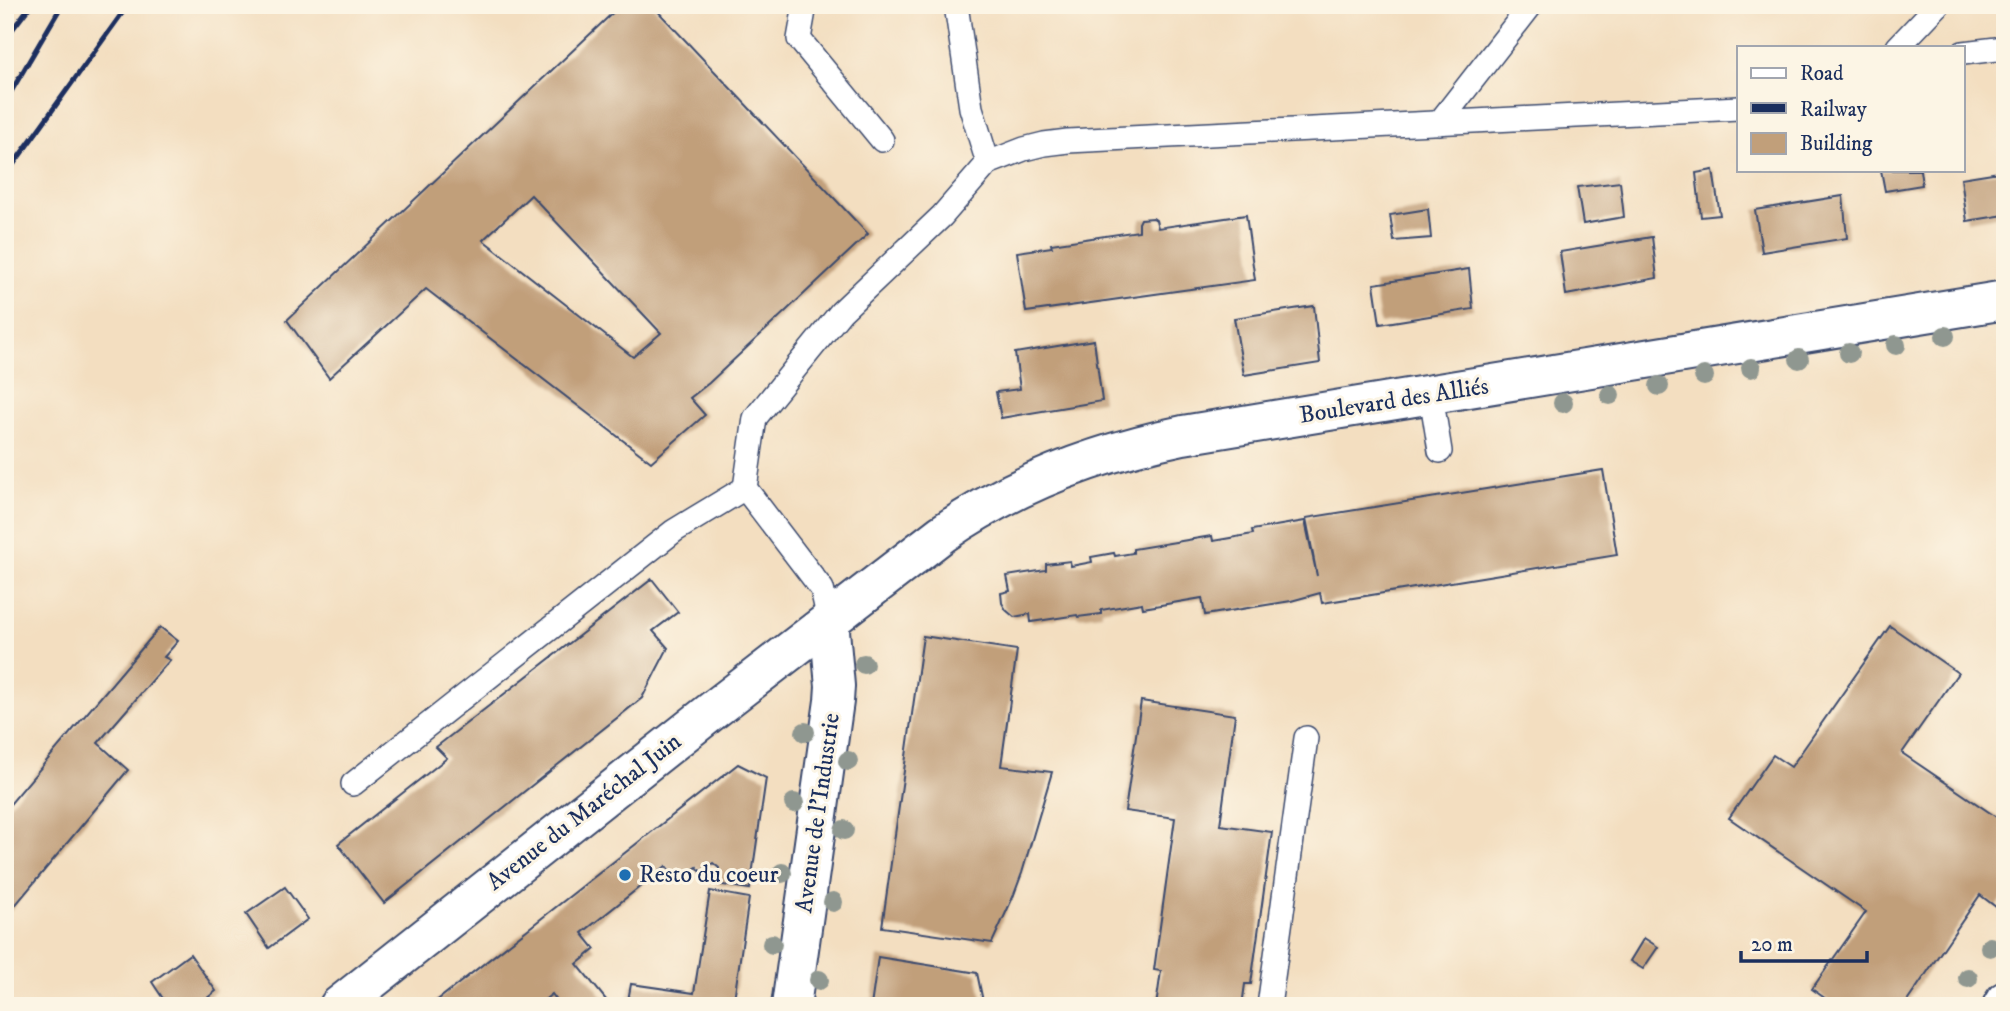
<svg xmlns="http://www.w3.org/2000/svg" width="2010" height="1011" font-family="'IM FELL DW Pica',serif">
  <rect width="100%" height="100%" fill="#fcf5e5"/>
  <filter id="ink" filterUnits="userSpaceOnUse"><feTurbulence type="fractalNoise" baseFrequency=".0143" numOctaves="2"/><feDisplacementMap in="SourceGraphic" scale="14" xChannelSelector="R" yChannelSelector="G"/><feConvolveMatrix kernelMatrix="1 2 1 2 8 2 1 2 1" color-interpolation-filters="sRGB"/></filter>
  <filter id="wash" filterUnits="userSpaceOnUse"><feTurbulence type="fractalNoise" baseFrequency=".00686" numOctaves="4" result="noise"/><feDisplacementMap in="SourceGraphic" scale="28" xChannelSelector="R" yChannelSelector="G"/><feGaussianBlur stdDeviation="1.57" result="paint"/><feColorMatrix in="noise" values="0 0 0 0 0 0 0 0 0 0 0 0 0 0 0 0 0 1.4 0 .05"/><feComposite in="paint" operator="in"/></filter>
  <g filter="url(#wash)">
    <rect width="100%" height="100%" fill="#f3dec0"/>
    <g id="blocks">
      <g fill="#c19f7a" fill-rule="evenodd">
        <path d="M 621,5 L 652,5 L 868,234 L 709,383 L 690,398 L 705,415 L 651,462 L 426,289 L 329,378 L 287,320 ZM 531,195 L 661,333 L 633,357 L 483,240 Z"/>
        <polygon points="1713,170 1720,215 1701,217 1696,173"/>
        <polygon points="1881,170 1920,170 1922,185 1885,191"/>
        <polygon points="2005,171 2005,215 1967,221 1961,178"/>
        <polygon points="1620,182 1624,217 1583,224 1577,187"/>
        <polygon points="1843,196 1847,238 1762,252 1755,210"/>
        <polygon points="1428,209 1431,238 1394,241 1390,215"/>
        <polygon points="1246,215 1255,280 1026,312 1017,252 1052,247 1051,244 1139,231 1139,223 1141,219 1153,218 1156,220 1158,228"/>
        <polygon points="1652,237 1657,278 1566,295 1560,252"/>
        <polygon points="1469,269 1473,309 1380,324 1374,284"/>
        <polygon points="1314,306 1320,363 1244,375 1234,318"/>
        <polygon points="1094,340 1102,401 1001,418 996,392 1020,389 1015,353"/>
        <polygon points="1603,470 1617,555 1322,603 1320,593 1291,601 1205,615 1202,598 1143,608 1142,603 1101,610 1101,614 1078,617 1077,615 1031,622 1030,614 1014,617 1006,610 1002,603 1001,593 1010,591 1007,576 1046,570 1046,564 1070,561 1071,566 1092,562 1091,557 1114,553 1115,556 1133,553 1133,549 1212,536 1213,541 1253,534 1252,530 1305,521 1317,576 1306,518"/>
        <polygon points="652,579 678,612 653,631 668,648 642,698 384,903 338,844 447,758 436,747"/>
        <polygon points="1890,626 1958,673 1902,753 2005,823 2005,894 1996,907 1980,895 1904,1006 1836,1006 1812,989 1866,912 1729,818 1773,755 1791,767"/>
        <polygon points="160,627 178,641 164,657 170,660 98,743 128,770 8,914 5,912 5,810"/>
        <polygon points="923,636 1017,650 1001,766 1052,772 1022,873 1013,897 992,943 882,927"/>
        <polygon points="1141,701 1235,715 1220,825 1272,832 1251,984 1245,984 1242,1006 1156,1006 1161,971 1154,970 1175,818 1125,811"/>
        <polygon points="738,764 766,778 750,889 716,884 719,868 713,863 701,872 697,867 678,881 666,866 582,933 595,949 577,964 611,1006 561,1006 552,994 537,1006 430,1006"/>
        <polygon points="285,887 308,919 269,948 246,914"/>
        <polygon points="710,891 749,898 733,1006 627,1006 631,984 694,993"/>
        <polygon points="1644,938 1658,947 1643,969 1630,961"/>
        <polygon points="190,954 216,991 197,1006 168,1006 152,982"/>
        <polygon points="878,957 977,973 984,1006 871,1006"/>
      </g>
    </g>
  </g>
  <g filter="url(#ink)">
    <use href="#blocks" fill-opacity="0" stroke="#3b496d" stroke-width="2"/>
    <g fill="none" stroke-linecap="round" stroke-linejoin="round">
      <g stroke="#3b496d" stroke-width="26">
        <g id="lane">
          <polyline points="805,5 799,39 882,140"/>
          <polyline points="956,5 971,108 988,163"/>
          <polyline points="1898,47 1938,5"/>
          <polyline points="1963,53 2005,48"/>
          <polyline points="1439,123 1531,5"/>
          <polyline points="1431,395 1440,451"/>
          <polyline points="829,620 822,589 745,488 755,418 841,312 942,216 988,163 1024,149 1044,144 1068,141 1739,108"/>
          <polyline points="353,784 674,531 745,488"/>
          <polyline points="1269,1006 1306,738"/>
        </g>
      </g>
      <g stroke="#3b496d" stroke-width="42">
        <g id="street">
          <polyline points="791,1006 834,701 835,686 829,620"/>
          <polyline points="2002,1006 2005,1001"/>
        </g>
      </g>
      <g stroke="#3b496d" stroke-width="42">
        <path id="secondary" d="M 339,1006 L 712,711 L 942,534 C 1015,483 1096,453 1183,435 L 2005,300"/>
      </g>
      <use href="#lane" stroke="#fff" stroke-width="23"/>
      <use href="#street" stroke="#fff" stroke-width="38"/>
      <use href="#secondary" stroke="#fff" stroke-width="38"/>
      <g stroke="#1b2f5e" stroke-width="5">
        <polyline points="5,39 31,5"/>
        <polyline points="5,102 62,5"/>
        <polyline points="5,176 128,5"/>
      </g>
    </g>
    <g fill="#8f9790">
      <circle cx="1945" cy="336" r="10"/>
      <circle cx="1896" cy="345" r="10"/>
      <circle cx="1849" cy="353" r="10"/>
      <circle cx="1799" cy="359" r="10"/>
      <circle cx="1751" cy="368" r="10"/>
      <circle cx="1704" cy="376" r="10"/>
      <circle cx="1659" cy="386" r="10"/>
      <circle cx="1610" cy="395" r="10"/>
      <circle cx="1563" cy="403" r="10"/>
      <circle cx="864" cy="664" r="10"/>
      <circle cx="805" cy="732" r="10"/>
      <circle cx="848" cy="761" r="10"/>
      <circle cx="794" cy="803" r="10"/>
      <circle cx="844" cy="830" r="10"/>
      <circle cx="782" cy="873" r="10"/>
      <circle cx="833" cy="902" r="10"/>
      <circle cx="772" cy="944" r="10"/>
      <circle cx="1990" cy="947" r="10"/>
      <circle cx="1968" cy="978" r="10"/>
      <circle cx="819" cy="980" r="10"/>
    </g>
  </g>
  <circle fill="#1f6fb2" stroke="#fcf5e5" stroke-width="2.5" cx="625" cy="875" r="7"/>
  <g text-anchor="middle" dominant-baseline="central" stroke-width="6" stroke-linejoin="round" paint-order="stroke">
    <g font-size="24" fill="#1b2f5e" stroke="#fcf5e5">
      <text transform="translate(1394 401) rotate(-9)">Boulevard des Alliés</text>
      <text transform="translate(584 812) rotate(-38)">Avenue du Maréchal Juin</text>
      <text transform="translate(818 813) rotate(-82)">Avenue de l'Industrie</text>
    </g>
    <g font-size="24" fill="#1b2f5e" stroke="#fcf5e5" text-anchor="start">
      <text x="639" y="875">Resto du coeur</text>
    </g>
  </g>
  <rect width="2010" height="1011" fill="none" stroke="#fcf5e5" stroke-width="28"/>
  <rect x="1737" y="46" width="228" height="126" fill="#fcf5e5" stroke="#a2a6af" stroke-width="2"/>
  <rect x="1751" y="68" width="35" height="10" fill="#ffffff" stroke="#a2a6af" stroke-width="2"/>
  <text x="1800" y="80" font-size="21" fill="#1b2f5e">Road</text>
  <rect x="1751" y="103" width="35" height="10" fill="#1b2f5e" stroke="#a2a6af" stroke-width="2"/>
  <text x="1800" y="116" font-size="21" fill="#1b2f5e">Railway</text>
  <rect x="1751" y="133" width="35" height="21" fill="#c19f7a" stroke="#a2a6af" stroke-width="2"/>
  <text x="1800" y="150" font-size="21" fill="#1b2f5e">Building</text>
  <path d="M1741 951v10h126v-10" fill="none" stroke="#1b2f5e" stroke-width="3.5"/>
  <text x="1751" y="951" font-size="21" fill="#1b2f5e" stroke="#fcf5e5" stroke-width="5" paint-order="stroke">20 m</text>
</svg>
